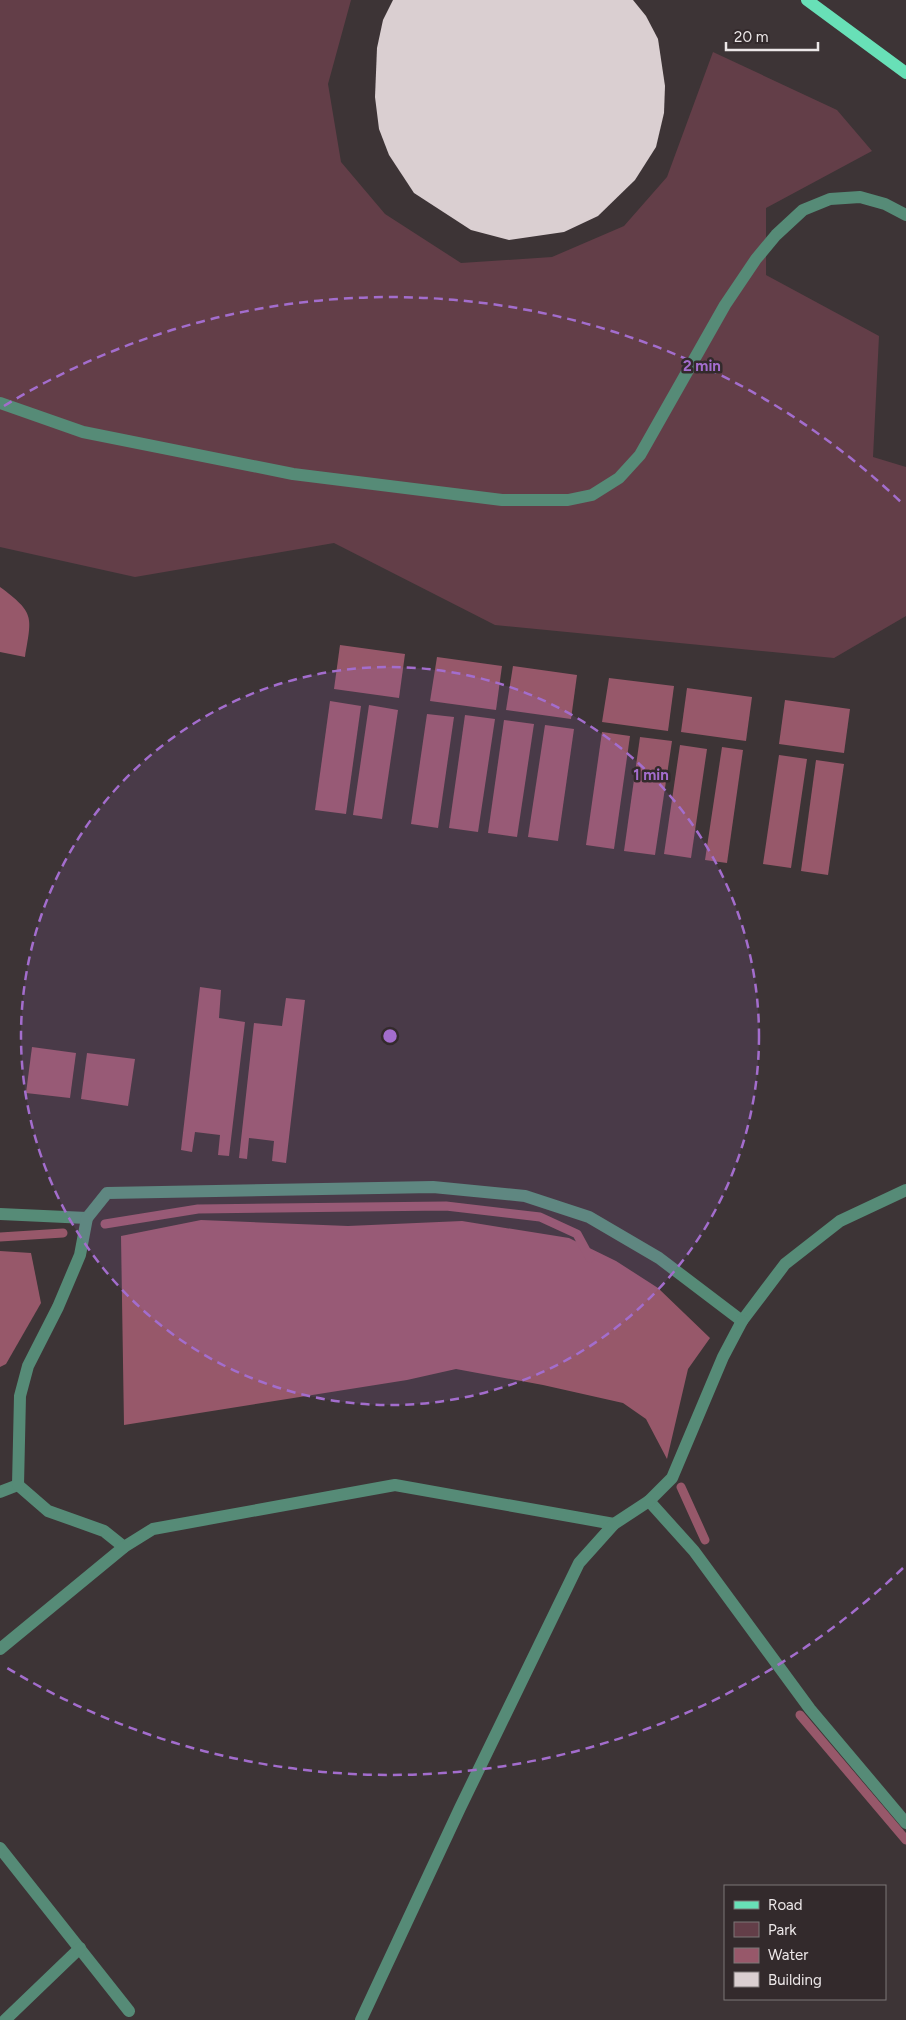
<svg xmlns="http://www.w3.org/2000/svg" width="906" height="2020" font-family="Figtree,sans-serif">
  <rect width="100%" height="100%" fill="#3d3436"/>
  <polygon fill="#633e48" points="0,0 351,0 328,84 341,162 385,214 461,263 552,257 624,226 667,177 713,52 837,110 872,151 766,208 766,275 879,336 873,457 906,467 906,616 834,658 495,625 334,543 135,577 0,547"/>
  <g fill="#97586a">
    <path d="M 0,587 C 35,613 32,616 25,657 L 0,652 Z"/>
    <polygon points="340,645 405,654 399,698 334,689"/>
    <polygon points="437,657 502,666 496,710 430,701"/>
    <polygon points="513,666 577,675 571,719 506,710"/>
    <polygon points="609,678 674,686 668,731 602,722"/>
    <polygon points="687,688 752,697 746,741 681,732"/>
    <polygon points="785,700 850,709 844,753 779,744"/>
    <polygon points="330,701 361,706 346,814 315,810"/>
    <polygon points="369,705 398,710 382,819 353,815"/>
    <polygon points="427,714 454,717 438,828 411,824"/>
    <polygon points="465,715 495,719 478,832 449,828"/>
    <polygon points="504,720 534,724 517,837 488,833"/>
    <polygon points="545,725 574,729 558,841 528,837"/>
    <polygon points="602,732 630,736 614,849 586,845"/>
    <polygon points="640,737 672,741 655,855 624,851"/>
    <polygon points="680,745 707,749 691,858 664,854"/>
    <polygon points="722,747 743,750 727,863 705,860"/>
    <polygon points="779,755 807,759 791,868 763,864"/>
    <polygon points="816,760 844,764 828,875 801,871"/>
    <polygon points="200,987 221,990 219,1018 245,1022 229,1156 218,1155 220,1135 195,1132 192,1152 181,1150"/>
    <polygon points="286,998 305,1000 286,1163 272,1161 274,1141 249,1138 247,1159 239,1158 254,1023 282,1026"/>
    <polygon points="32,1047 76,1053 70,1098 26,1093"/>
    <polygon points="87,1053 135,1059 128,1106 81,1099"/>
    <polygon points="201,1220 348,1226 462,1221 569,1238 616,1261 658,1288 710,1338 688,1369 667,1459 646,1419 623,1403 543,1385 456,1369 407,1380 124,1425 121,1236"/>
    <polygon points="0,1251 31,1253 41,1303 6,1364 0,1367"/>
  </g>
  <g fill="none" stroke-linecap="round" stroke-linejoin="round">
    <g stroke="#97586a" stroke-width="9">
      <polyline points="105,1224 198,1209 446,1206 540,1217 577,1234 590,1258"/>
      <polyline points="0,1237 63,1233"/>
      <polyline points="681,1487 705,1540"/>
      <polyline points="800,1715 906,1840"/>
    </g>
  </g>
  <polygon fill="#dacfd1" points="393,0 633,0 646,16 658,39 665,86 664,113 656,147 635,180 598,216 564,232 509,240 471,230 414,193 389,155 379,129 375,97 377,48 383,20"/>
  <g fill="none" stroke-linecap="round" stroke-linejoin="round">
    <g stroke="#568b77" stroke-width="12">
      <polyline points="0,403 83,432 293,474 502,500 568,500 592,495 619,478 640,455 725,305 756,259 776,235 803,210 830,199 860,197 885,204 906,215"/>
      <polyline points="0,1214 87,1218"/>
      <polyline points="0,1492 18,1485"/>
      <polyline points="649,1501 694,1551 810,1709 906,1823"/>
      <polyline points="124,1547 104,1531 48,1511 18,1485 20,1396 28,1366 58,1307 80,1255 87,1218 107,1193 433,1187 525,1196 589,1217 659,1258 742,1321 785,1264 840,1221 906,1190"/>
      <polyline points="0,1649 124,1547 153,1529 395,1485 614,1524"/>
      <polyline points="0,1848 129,2011"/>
      <polyline points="5,2020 80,1948"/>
      <polyline points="361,2020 460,1808 579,1563 614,1524 649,1501 672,1478 723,1357 742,1321"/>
    </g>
    <polyline stroke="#68e0b7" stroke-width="12" points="807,0 906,73"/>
  </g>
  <circle cx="390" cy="1036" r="369" fill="#a36dcd" fill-opacity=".12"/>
  <g fill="none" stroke="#a36dcd" stroke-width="2.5" stroke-dasharray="9 6">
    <circle cx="390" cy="1036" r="369"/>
    <path d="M903 1568A739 739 0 0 1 4 1666M4 406A739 739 0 0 1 903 504"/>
  </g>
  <circle cx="390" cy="1036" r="8" fill="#a36dcd" stroke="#332a2c" stroke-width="2.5"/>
  <g font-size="15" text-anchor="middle" font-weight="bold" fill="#a36dcd" stroke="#332a2c" stroke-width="5" stroke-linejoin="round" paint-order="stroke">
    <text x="702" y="371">2 min</text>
    <text x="651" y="780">1 min</text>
  </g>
  <rect x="724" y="1885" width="162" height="115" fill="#332a2c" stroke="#7d7677"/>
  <rect x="734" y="1901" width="25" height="8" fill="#68e0b7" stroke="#7d7677"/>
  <text x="768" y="1910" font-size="15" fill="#ece7e8">Road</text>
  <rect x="734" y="1922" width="25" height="15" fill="#633e48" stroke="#7d7677"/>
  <text x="768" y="1935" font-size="15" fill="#ece7e8">Park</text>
  <rect x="734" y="1948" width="25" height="15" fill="#97586a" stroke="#7d7677"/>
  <text x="768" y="1960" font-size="15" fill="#ece7e8">Water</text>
  <rect x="734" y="1972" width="25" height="15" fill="#dacfd1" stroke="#7d7677"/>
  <text x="768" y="1985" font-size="15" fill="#ece7e8">Building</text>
  <path d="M726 42v8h92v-8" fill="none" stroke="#ece7e8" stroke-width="2.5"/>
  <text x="734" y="42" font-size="15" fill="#ece7e8" stroke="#332a2c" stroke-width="4" paint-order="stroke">20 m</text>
</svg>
